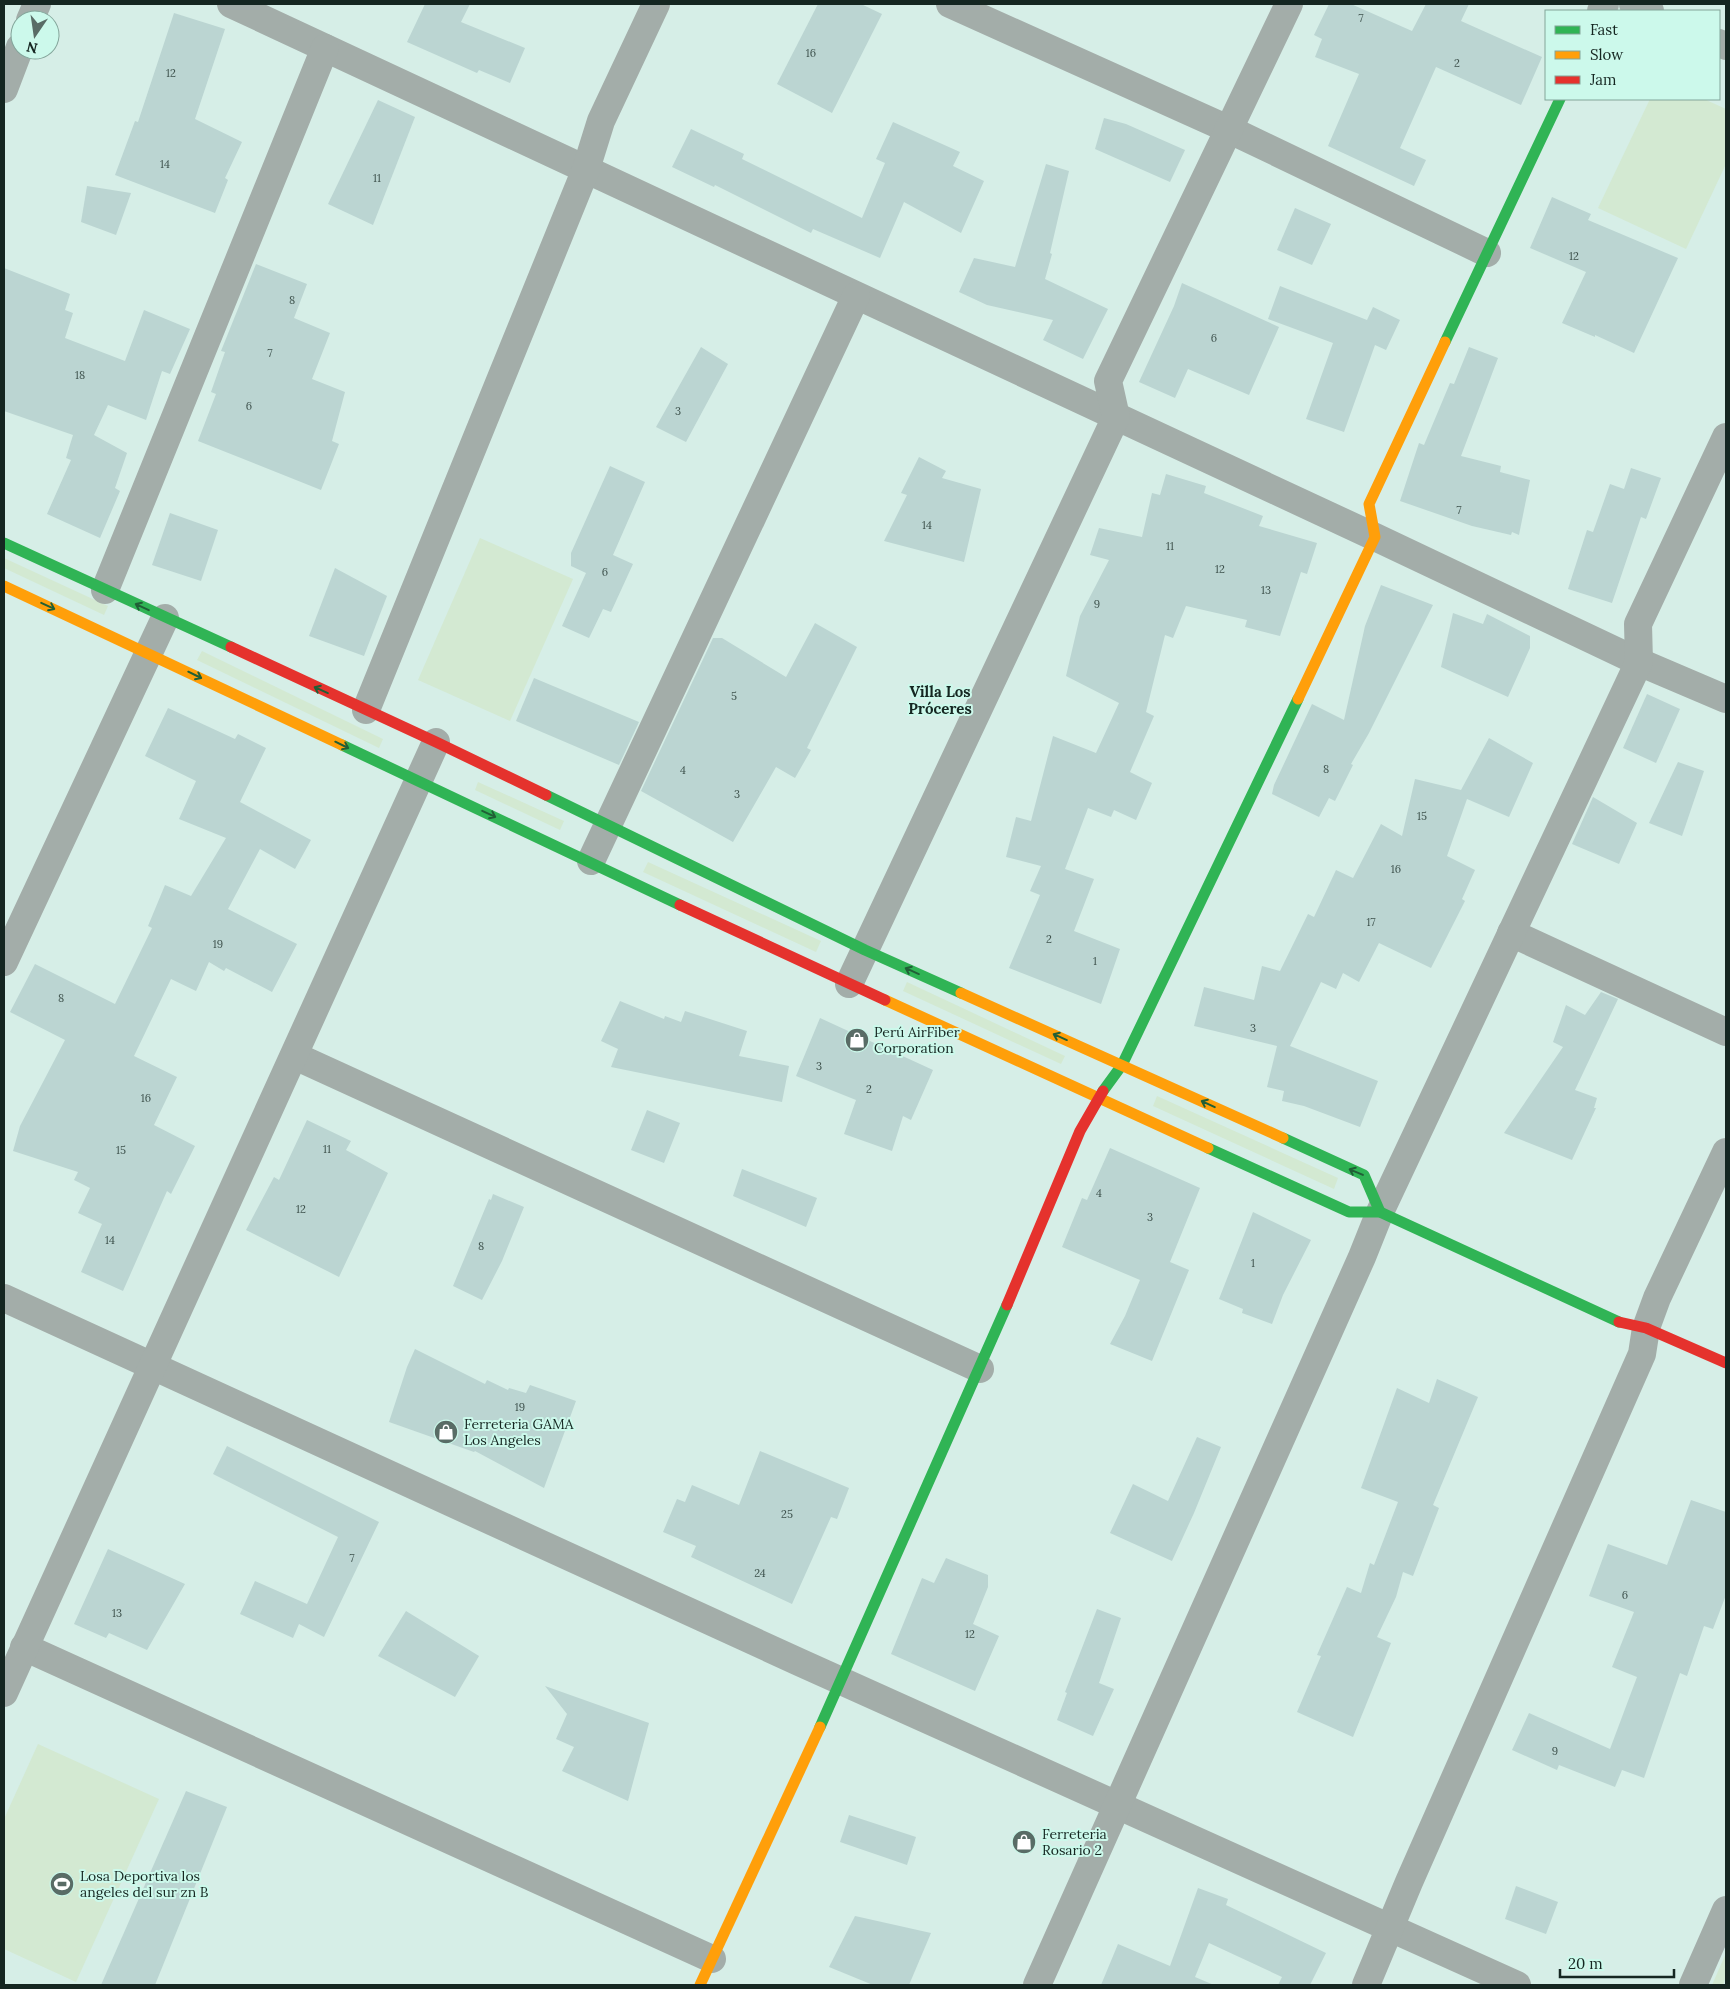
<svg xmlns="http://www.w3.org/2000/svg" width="1730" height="1989" font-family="Lora,serif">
  <rect width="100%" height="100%" fill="#d6eee7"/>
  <g fill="#d3e9d2">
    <polygon points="1650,99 1704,99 1726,109 1726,164 1686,249 1598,208"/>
    <polygon points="480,538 573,579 510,721 418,680"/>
    <polygon points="4,558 108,606 104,615 4,568"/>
    <polygon points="202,651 383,739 379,748 197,660"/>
    <polygon points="478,782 564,821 560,830 475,790"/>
    <polygon points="648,862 821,941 816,952 643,872"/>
    <polygon points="907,982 1065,1056 1061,1064 903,991"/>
    <polygon points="1157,1096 1338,1178 1334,1189 1153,1106"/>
    <polygon points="38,1744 159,1799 76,1982 4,1949 4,1819"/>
    <polygon points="1726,1953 1726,1977 1723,1985 1712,1985"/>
  </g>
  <g fill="#bbd5d2">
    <polygon points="425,4 470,4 461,22 525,48 510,83 479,70 477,73 407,42"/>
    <polygon points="818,4 861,4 882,14 832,113 777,84"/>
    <polygon points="1329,4 1351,4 1412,31 1426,4 1469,4 1461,21 1542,57 1521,105 1436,67 1400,148 1426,160 1414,186 1328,146 1359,74 1315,57 1322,39 1314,35"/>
    <polygon points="174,13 225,29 195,119 242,142 225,178 228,180 215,213 115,175 135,121 138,122"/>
    <polygon points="378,100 415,117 373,225 328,204"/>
    <polygon points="1104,118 1126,124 1185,150 1170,182 1095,149"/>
    <polygon points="893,122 960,152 953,166 984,181 961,233 904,202 880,258 813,229 811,233 715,185 714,187 672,167 691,129 744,154 742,159 862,218 885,163 876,159"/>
    <polygon points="1046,164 1069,171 1050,253 1052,254 1045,279 1108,309 1083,359 1043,340 1053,320 987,305 959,292 974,258 1015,267"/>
    <polygon points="87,186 131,193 116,235 81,222"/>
    <polygon points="1552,197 1591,214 1588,220 1678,258 1634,353 1595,335 1595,337 1562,323 1586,272 1530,248"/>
    <polygon points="1295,208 1331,224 1312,265 1277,250"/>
    <polygon points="256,264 307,284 294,318 330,333 312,379 345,392 332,441 339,444 321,490 198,441 216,394 211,392 225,352 221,351"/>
    <polygon points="4,268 70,294 65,310 73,313 65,338 125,361 144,310 190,329 170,374 162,371 146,420 108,405 94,435 127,453 115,488 120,491 100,538 47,514 71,460 66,458 73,435 4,411"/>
    <polygon points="1182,283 1279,327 1249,395 1188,369 1175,398 1139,382 1174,306"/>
    <polygon points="1280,286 1367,320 1373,307 1400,320 1386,350 1375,345 1344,432 1306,419 1333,343 1268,319"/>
    <polygon points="701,347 728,364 686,442 656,427"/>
    <polygon points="1469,347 1498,358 1461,456 1501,466 1500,472 1530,480 1519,535 1512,532 1511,535 1472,526 1400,501 1419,443 1424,445 1450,383 1454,384"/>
    <polygon points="919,457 946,471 942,478 981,489 964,562 884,541 907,495 901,493"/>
    <polygon points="610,466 645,482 613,555 633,564 611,612 603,609 589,638 562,626 586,573 571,566 571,553"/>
    <polygon points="1631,468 1661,478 1646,519 1641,517 1612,603 1568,589 1587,530 1593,532 1610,484 1624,489"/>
    <polygon points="1166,474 1206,486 1204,493 1263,516 1259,526 1317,543 1307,574 1301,572 1280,636 1245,627 1247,620 1186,606 1173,638 1165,635 1146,712 1154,716 1130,772 1152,783 1136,820 1114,810 1111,817 1088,808 1065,869 1094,879 1074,931 1120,949 1101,1004 1009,968 1040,895 1030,891 1041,866 1006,857 1016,817 1031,821 1053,736 1096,753 1119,703 1066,676 1080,616 1109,560 1090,555 1099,528 1142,537 1152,493 1160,495"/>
    <polygon points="170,513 218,530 201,581 152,565"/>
    <polygon points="335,568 387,596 364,656 309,636"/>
    <polygon points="1381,585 1433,605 1369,733 1351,764 1353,765 1335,801 1329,798 1319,817 1272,794 1274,785 1312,704 1344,720 1365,626"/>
    <polygon points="1453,613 1483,624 1487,614 1530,636 1530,648 1508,697 1441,667"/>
    <polygon points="815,623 857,647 807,748 811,750 795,778 776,767 733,842 641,791 713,638 722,638 786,677"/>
    <polygon points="534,678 639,722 619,765 516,721"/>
    <polygon points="1647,694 1680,709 1656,763 1623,748"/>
    <polygon points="168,708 235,739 238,734 266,748 240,802 311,840 295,869 260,849 228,909 297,944 272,992 226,968 224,971 209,962 196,991 171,979 134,1056 177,1077 154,1125 195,1146 171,1194 167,1191 123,1291 81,1272 102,1224 78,1213 90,1188 74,1180 78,1172 13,1151 20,1126 65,1040 10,1012 35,964 115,1004 152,928 148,926 165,885 191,896 226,838 179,819 196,781 145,756"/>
    <polygon points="1489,738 1533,763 1509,817 1467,799 1447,856 1475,870 1462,899 1465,901 1431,968 1379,943 1359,982 1343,973 1336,989 1321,982 1290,1046 1378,1081 1360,1127 1304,1106 1282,1101 1284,1091 1267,1087 1277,1046 1194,1026 1204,987 1254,1000 1262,966 1280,971 1308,914 1314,917 1336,870 1353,878 1381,824 1402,836 1415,779 1461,790"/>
    <polygon points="1678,762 1704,771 1682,836 1649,823"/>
    <polygon points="1593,797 1637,823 1619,864 1572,844"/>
    <polygon points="1601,992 1618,999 1575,1090 1597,1098 1594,1108 1596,1108 1572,1160 1504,1133 1563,1047 1553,1042 1566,1005 1585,1015"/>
    <polygon points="620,1001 664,1019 665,1016 681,1022 685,1011 747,1031 739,1056 789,1066 782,1102 611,1067 618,1049 601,1041"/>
    <polygon points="820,1018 933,1070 911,1120 903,1116 892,1151 844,1134 856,1100 796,1076"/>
    <polygon points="647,1110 680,1123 664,1163 631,1150"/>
    <polygon points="307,1120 351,1141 346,1150 388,1173 339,1277 246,1230 274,1177 279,1180"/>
    <polygon points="1110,1148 1200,1188 1170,1262 1189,1270 1152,1361 1110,1344 1125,1316 1140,1280 1062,1247 1082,1198 1087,1200"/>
    <polygon points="742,1169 817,1198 806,1227 733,1196"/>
    <polygon points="493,1194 524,1207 502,1261 482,1300 453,1286 489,1199 491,1200"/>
    <polygon points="1253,1212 1311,1240 1283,1295 1272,1324 1242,1313 1243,1309 1219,1299"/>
    <polygon points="415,1349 485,1384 487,1380 508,1390 509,1388 526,1393 530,1385 576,1401 544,1488 475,1451 474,1452 389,1422 407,1367"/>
    <polygon points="1437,1379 1478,1397 1433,1505 1439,1508 1413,1576 1403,1572 1396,1597 1377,1637 1391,1643 1353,1737 1297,1712 1321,1656 1317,1655 1347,1587 1361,1593 1370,1563 1374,1565 1398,1502 1361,1488 1397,1388 1429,1403"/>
    <polygon points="1197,1437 1221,1447 1194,1513 1172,1561 1110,1533 1133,1484 1168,1501"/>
    <polygon points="227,1446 379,1522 324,1637 299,1624 293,1638 240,1614 255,1581 307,1604 338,1537 213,1474"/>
    <polygon points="760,1451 849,1488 837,1519 831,1517 792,1604 691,1557 696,1546 663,1532 677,1499 685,1502 692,1485 739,1505"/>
    <polygon points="1691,1500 1726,1512 1726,1595 1713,1629 1704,1626 1687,1676 1680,1673 1644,1778 1622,1770 1615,1787 1559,1765 1557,1770 1512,1750 1529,1713 1610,1749 1637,1677 1612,1667 1634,1612 1589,1596 1608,1544 1667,1565"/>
    <polygon points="108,1549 185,1584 147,1650 109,1633 106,1638 74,1624"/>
    <polygon points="946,1558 988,1575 988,1587 973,1624 999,1636 975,1691 891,1654 922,1578 934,1583"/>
    <polygon points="1097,1609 1121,1618 1099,1683 1114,1689 1093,1736 1057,1720 1067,1693 1065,1692"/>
    <polygon points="406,1611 479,1656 455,1697 378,1656"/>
    <polygon points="545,1686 649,1723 628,1801 562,1771 574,1747 556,1739 567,1714"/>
    <polygon points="186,1791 227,1807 155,1985 101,1985"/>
    <polygon points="849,1815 916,1837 907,1865 840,1842"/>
    <polygon points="1516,1886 1558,1902 1546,1934 1505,1919"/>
    <polygon points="1198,1888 1228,1899 1226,1905 1326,1953 1310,1985 1278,1985 1282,1977 1209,1943 1195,1977 1214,1985 1101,1985 1118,1944 1170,1966"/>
    <polygon points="855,1916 931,1933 909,1985 873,1985 829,1967"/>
  </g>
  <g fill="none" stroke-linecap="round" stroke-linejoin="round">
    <g stroke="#a3ada9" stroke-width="28">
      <polyline points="231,4 1375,537 1639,662 1726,699"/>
      <polyline points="950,4 1228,129 1487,253"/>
      <polyline points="1633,4 1650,11"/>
      <polyline points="1601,11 1605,4"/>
      <polyline points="30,20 37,4"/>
      <polyline points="1719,43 1726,46"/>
      <polyline points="4,89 20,47"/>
      <polyline points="105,590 325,48"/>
      <polyline points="366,710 586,169 601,121 656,4"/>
      <polyline points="591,861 856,296"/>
      <polyline points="1511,933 1726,1032"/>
      <polyline points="4,962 165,618"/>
      <polyline points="849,984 1116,417 1108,381 1289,4"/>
      <polyline points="295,1056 980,1369"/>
      <polyline points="4,1298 799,1662 1517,1985"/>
      <polyline points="24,1647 712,1959"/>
      <polyline points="4,1693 436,742"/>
      <polyline points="1037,1985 1362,1257 1380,1212 1639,662 1638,624 1726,437"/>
      <polyline points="1366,1985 1409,1882 1642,1354 1646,1328 1657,1298 1726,1152"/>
      <polyline points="1693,1985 1726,1910"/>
    </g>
    <g stroke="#30b455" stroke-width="11">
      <polyline points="1445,342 1560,99"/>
      <polyline points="4,543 231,647"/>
      <polyline points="342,745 680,905"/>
      <polyline points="546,795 865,950 961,993"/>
      <polyline points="1103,1091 1122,1065 1298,699"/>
      <polyline points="1283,1138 1364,1175 1380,1212"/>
      <polyline points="1208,1148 1349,1212 1380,1212 1619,1322"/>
      <polyline points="820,1727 1007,1305"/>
    </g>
    <g stroke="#ff9f0a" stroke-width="11">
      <polyline points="4,586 342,745"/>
      <polyline points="1298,699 1375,537 1369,504 1445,342"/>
      <polyline points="961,993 1283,1138"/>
      <polyline points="885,1000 1208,1148"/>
      <polyline points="700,1985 820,1727"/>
    </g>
    <g stroke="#e5322d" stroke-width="11">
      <polyline points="231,647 436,742 546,795"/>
      <polyline points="680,905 885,1000"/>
      <polyline points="1007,1305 1080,1131 1103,1091"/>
      <polyline points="1619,1322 1646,1328 1726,1363"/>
    </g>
  </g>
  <defs><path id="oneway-shaft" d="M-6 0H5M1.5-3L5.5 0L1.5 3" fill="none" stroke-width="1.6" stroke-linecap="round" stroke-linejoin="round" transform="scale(1.25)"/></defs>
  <g stroke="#205f36">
    <use href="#oneway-shaft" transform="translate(48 606) rotate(25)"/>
    <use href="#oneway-shaft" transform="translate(142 607) rotate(-155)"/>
    <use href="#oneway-shaft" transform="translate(195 675) rotate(26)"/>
    <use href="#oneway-shaft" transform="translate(321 690) rotate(-156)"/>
    <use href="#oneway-shaft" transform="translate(342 745) rotate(26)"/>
    <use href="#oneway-shaft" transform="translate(489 814) rotate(25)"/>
    <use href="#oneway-shaft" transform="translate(912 971) rotate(-156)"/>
    <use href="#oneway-shaft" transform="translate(1060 1037) rotate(-156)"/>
    <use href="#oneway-shaft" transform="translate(1208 1104) rotate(-155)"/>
    <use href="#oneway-shaft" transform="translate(1356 1172) rotate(-157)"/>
  </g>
  <defs>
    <g id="shop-disc" transform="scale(1.25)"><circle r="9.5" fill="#596c66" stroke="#ccf9eb"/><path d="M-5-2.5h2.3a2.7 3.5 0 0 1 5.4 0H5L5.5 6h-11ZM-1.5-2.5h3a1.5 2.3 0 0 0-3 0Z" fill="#fff"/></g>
    <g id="stadium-disc" transform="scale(1.25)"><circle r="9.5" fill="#596c66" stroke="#ccf9eb"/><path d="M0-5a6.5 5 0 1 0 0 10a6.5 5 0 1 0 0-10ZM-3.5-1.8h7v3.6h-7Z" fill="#fff"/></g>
  </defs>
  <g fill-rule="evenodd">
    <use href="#shop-disc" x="857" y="1040"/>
    <use href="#shop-disc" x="446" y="1432"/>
    <use href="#shop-disc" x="1024" y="1842"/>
    <use href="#stadium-disc" x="62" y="1884"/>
  </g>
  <g text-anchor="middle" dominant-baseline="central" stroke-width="4" stroke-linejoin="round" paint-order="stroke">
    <g font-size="11" fill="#3f534e">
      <text x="1361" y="18">7</text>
      <text x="811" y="53">16</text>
      <text x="1457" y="63">2</text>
      <text x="171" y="73">12</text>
      <text x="165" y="164">14</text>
      <text x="377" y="178">11</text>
      <text x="1574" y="256">12</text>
      <text x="292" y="300">8</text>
      <text x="1214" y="338">6</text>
      <text x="270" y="353">7</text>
      <text x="80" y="375">18</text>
      <text x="249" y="406">6</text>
      <text x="678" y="411">3</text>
      <text x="1459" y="510">7</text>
      <text x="927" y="525">14</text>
      <text x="1170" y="546">11</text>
      <text x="1220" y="569">12</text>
      <text x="605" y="572">6</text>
      <text x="1266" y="590">13</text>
      <text x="1097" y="604">9</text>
      <text x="734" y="696">5</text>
      <text x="1326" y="769">8</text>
      <text x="683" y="770">4</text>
      <text x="737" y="794">3</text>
      <text x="1422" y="816">15</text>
      <text x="1396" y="869">16</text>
      <text x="1371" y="922">17</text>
      <text x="1049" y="939">2</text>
      <text x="218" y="944">19</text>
      <text x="1095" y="961">1</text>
      <text x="61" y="998">8</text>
      <text x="1253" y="1028">3</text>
      <text x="819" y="1066">3</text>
      <text x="869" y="1089">2</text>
      <text x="146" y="1098">16</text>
      <text x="327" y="1149">11</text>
      <text x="121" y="1150">15</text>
      <text x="1099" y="1193">4</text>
      <text x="301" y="1209">12</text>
      <text x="1150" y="1217">3</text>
      <text x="110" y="1240">14</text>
      <text x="481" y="1246">8</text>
      <text x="1253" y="1263">1</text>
      <text x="520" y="1407">19</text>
      <text x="787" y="1514">25</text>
      <text x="352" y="1558">7</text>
      <text x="760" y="1573">24</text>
      <text x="1625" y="1595">6</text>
      <text x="117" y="1613">13</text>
      <text x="970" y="1634">12</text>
      <text x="1555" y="1751">9</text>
    </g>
    <g font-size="14" fill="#152621" stroke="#ccf9eb" text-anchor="start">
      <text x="874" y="1032">Perú AirFiber<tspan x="874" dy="16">Corporation</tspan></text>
      <text x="464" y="1424">Ferreteria GAMA<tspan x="464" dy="16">Los Angeles</tspan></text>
      <text x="1042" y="1834">Ferreteria<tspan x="1042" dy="16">Rosario 2</tspan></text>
      <text x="80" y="1876">Losa Deportiva los<tspan x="80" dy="16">angeles del sur zn B</tspan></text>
    </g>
    <g font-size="15" font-weight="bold" fill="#152621" stroke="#ccf9eb">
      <text x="940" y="691">Villa Los<tspan x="940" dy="17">Próceres</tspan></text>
    </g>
  </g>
  <rect width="1730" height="1989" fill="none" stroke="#152621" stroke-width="10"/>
  <rect x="1545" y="10" width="175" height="90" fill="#ccf9eb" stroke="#83a59a"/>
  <rect x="1555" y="26" width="25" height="8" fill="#30b455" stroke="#83a59a"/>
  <text x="1590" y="35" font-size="15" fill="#152621">Fast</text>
  <rect x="1555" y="51" width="25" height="8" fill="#ff9f0a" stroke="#83a59a"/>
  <text x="1590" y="60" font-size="15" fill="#152621">Slow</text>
  <rect x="1555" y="76" width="25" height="8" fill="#e5322d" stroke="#83a59a"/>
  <text x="1590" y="85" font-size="15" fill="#152621">Jam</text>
  <g transform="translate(35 35) rotate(193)"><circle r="24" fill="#ccf9eb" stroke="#83a59a"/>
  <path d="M0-4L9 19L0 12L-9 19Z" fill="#596c66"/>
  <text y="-8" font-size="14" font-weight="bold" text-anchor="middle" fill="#152621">N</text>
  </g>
  <path d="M1560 1969v8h114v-8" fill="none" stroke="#152621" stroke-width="2.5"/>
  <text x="1568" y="1969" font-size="15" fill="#152621" stroke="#ccf9eb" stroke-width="4" paint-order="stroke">20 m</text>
</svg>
